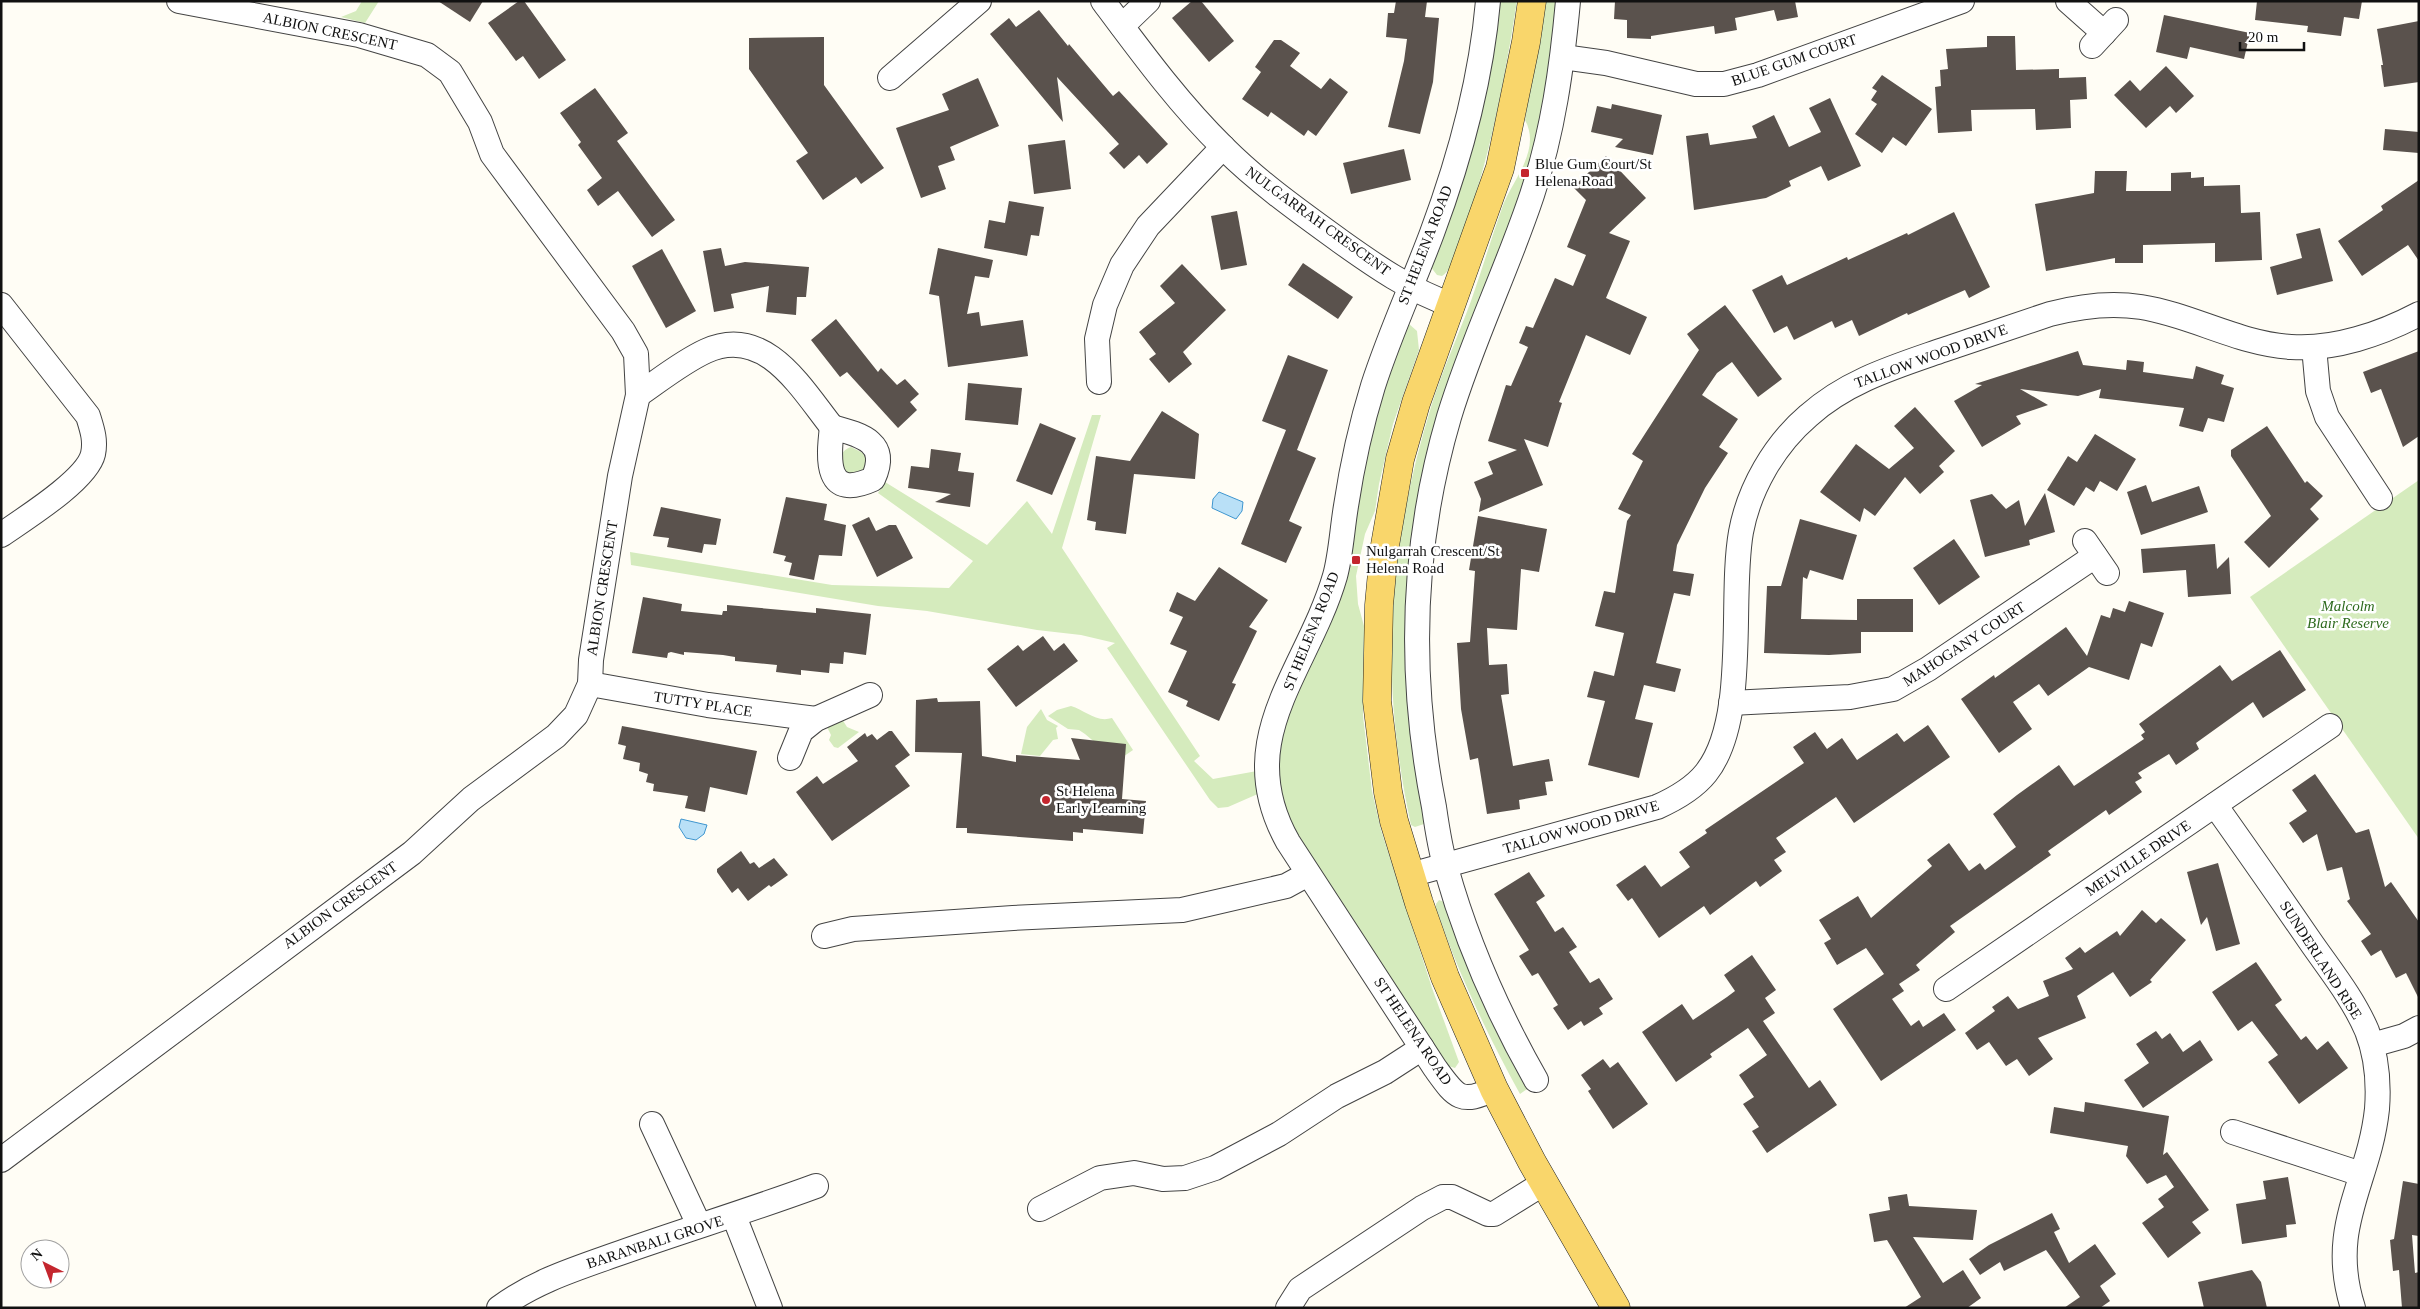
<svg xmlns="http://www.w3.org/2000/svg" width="2420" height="1309" font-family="Georgia,serif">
  <rect width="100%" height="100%" fill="#fffdf5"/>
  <g fill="#d5ebbd">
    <polygon points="362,1 379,1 365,23 341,17 356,11"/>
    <path d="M 1497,1 L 1517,1 C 1504,83 1489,165 1459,243 C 1455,253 1452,270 1442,276 L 1437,275 L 1430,266 Z"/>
    <path d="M 1543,1 L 1559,1 L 1554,48 L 1528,177 L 1431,449 L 1427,823 L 1415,827 L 1411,825 C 1379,678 1387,551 1431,407 C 1442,371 1458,336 1471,301 C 1482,270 1491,239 1502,208 C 1511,181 1542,151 1525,120 Z"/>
    <polygon points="1409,324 1417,331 1419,350 1393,424 1379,484 1375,511 1365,534 1356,576 1358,604 1364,626 1363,716 1372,791 1381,830 1432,988 1459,1062 1455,1068 1445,1065 1286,819 1275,755 1352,522 1381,390 1405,326"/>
    <polygon points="1092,415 1101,415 1062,548 1200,756 1194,761 1213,779 1257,771 1260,793 1228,807 1218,808 1210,800 1107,648 1115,643 1081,635 1037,630 927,611 878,606 631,565 630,552 832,585 949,588 973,561 878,493 885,482 987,545 1027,501 1052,534"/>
    <path d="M 851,447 L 869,456 L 871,464 L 854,479 L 842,470 C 841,459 839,451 851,447 Z"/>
    <polygon points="2419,480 2419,839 2250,597"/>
    <path d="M 1071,706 C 1085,710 1096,723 1112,718 L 1133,750 L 1117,761 L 1085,734 L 1079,730 L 1068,729 L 1048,716 L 1057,710 Z"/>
    <polygon points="1041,709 1047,720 1058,726 1056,728 1058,739 1053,740 1040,756 1021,754 1027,727"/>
    <polygon points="842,719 847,727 859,732 838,748 834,747 829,740 831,735 827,727"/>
    <path d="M 1439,900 L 1444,902 L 1530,1087 L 1520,1094 C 1487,1034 1458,973 1436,908 L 1436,904 Z"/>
  </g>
  <g fill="#b9e0f7" stroke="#3f96cf">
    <polygon points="1219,492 1243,502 1242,511 1236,519 1212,508 1213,499"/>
    <polygon points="681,819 707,825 704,834 696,840 686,838 679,827"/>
  </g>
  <g fill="#5a524d">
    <polygon points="438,1 483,1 470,22"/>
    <polygon points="519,1 524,1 566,60 539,79 523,56 516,61 488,23"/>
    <polygon points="1192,1 1201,1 1234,41 1209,62 1172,18"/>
    <polygon points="1396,1 1427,1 1425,17 1439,18 1433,82 1420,134 1388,127 1404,61 1407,39 1386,37 1388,13 1394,13"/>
    <polygon points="1615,1 1795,1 1798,17 1777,21 1774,10 1735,18 1737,30 1715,34 1714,26 1651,36 1651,39 1627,38 1627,20 1614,19"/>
    <polygon points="2257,1 2362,1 2359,19 2344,17 2341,36 2307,32 2308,26 2255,20"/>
    <polygon points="1039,10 1068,46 1069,44 1113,96 1119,91 1168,144 1147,164 1139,155 1124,169 1109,153 1119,144 1057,77 1063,122 990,34 1009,18 1016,27"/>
    <polygon points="2164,15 2250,33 2244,59 2190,47 2187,59 2156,52"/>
    <polygon points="2419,21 2419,82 2384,87 2381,65 2383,65 2377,29"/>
    <polygon points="1987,36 2015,36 2016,70 2059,69 2059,78 2086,77 2087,99 2070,100 2071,128 2036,130 2035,109 1971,110 1972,131 1938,133 1935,87 1941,86 1940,70 1948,69 1946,49 1987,47"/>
    <polygon points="824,37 824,85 884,168 861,184 856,177 823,200 796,161 808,153 749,69 749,38"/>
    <polygon points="1274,40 1281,40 1300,53 1290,66 1321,89 1330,78 1348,92 1316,136 1308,130 1304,136 1271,112 1268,117 1242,99 1261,72 1255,67"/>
    <polygon points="2166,66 2194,96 2176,113 2170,106 2146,128 2114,95 2130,80 2140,91"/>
    <polygon points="1882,75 1932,109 1906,146 1893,137 1882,153 1855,134 1877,104 1871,100 1877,91 1872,88"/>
    <polygon points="978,78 999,126 950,147 955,160 938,166 946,189 921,198 896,128 949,110 942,94"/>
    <polygon points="595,88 628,133 617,141 675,220 652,237 618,191 598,206 587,190 602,178 578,145 581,142 560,113"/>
    <polygon points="1830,98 1861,166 1828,181 1821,166 1789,181 1791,186 1766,198 1694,210 1686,136 1708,133 1710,145 1757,138 1752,126 1774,115 1789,147 1821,132 1809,108"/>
    <polygon points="1612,104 1662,115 1653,155 1615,147 1623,139 1591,132 1597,106 1611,109"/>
    <polygon points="2385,129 2419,132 2419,153 2383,150"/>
    <polygon points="1065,140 1071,189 1034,194 1028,145"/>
    <polygon points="1404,149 1411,180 1351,194 1343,163"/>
    <polygon points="1606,156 1646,198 1609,233 1630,241 1606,298 1647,317 1630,355 1586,335 1559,402 1562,403 1548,447 1524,439 1543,485 1479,512 1481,499 1474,482 1493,474 1488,462 1517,450 1488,441 1506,385 1511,386 1528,347 1519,343 1526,326 1533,328 1555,278 1573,286 1586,255 1567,247 1586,200 1573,187"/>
    <polygon points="2095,171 2127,171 2126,191 2171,191 2171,173 2191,172 2191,178 2204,177 2204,186 2240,185 2241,213 2260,212 2262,260 2215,262 2215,243 2143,245 2143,263 2115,263 2115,258 2046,271 2035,204 2094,193"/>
    <polygon points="2419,180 2419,261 2408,245 2362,276 2338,241 2383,210 2381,206"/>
    <polygon points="1009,201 1044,207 1039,236 1031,235 1027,256 984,248 989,220 1005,223"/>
    <polygon points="1237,211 1247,265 1221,270 1211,216"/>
    <polygon points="1954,212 1990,287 1969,298 1965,290 1908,315 1907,313 1859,336 1852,320 1835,328 1832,321 1794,340 1787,326 1774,333 1752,290 1782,275 1787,285 1847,257 1848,260 1907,233 1908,235"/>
    <polygon points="2320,228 2333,281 2277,295 2270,267 2302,258 2296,234"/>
    <polygon points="721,248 725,266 745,262 809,267 806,297 797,297 796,315 766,312 769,286 731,294 734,308 714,312 703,251"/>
    <polygon points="938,248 993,260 989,278 975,276 967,314 979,312 981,326 1023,320 1028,356 948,367 939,296 929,294"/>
    <polygon points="662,249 696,311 666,328 632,266"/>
    <polygon points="1303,263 1353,297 1338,319 1288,285"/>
    <polygon points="1182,264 1226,310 1183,352 1192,364 1169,383 1149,359 1156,354 1139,332 1175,303 1160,286"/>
    <polygon points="1725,305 1782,379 1758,397 1732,362 1717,373 1702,395 1738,419 1719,447 1728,453 1705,488 1677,545 1673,571 1694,574 1690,596 1674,593 1656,663 1681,669 1675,692 1644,685 1635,719 1653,723 1639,778 1588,765 1605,701 1587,697 1594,671 1614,676 1624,633 1595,626 1604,591 1615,593 1627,521 1631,515 1618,509 1643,461 1632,454 1699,350 1687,334"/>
    <polygon points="836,319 878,372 881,368 897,385 905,379 919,394 910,402 917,410 898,428 847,372 840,377 811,340"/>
    <polygon points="2078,351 2083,365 2126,370 2127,360 2144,362 2143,372 2193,379 2196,366 2224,375 2221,384 2234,388 2224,422 2208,418 2203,432 2179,426 2184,408 2099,398 2101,389 2078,396 2020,389 2048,405 2016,416 2021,424 1982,447 1954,401 1982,385 1975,384"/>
    <polygon points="2419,351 2419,436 2403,447 2381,389 2371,393 2363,372"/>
    <polygon points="1288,355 1328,370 1297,450 1316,458 1289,521 1302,527 1286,563 1241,544 1286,430 1262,421"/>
    <polygon points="968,383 1022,388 1018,425 965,420"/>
    <polygon points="1915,407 1955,451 1939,466 1944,472 1920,494 1905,477 1875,516 1864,508 1860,522 1820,492 1856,444 1889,469 1914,448 1894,426"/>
    <polygon points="1162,411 1199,434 1195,479 1134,474 1126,534 1095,530 1096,522 1087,520 1096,456 1130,461"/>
    <polygon points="1040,423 1076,438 1052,495 1016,481"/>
    <polygon points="2267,426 2305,483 2307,481 2323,496 2310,509 2319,519 2269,568 2244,542 2271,516 2231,456 2231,450"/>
    <polygon points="2095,434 2136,459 2117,491 2100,481 2094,492 2086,487 2074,506 2047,490 2068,456 2077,462"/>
    <polygon points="931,449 961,453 958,471 974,473 970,507 935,502 951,494 908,488 911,466 929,468"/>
    <polygon points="2146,485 2152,502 2199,486 2208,512 2141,535 2127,492"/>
    <polygon points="2045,493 2055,532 2029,540 2030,545 1985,557 1970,500 1992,494 2006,509 2019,500 2025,526"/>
    <polygon points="786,497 827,504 824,520 846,525 842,556 819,555 814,580 789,575 792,563 784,561 786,556 773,553"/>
    <polygon points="661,507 721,519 716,545 704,544 702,553 667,547 669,538 653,536"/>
    <polygon points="1478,516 1547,529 1539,572 1521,569 1517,630 1487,628 1489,665 1507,664 1509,694 1501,695 1513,766 1549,759 1553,781 1545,782 1547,795 1519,800 1520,809 1487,814 1478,758 1470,760 1461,709 1457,643 1470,642 1475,571 1469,570"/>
    <polygon points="869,517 876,531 889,525 896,525 913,558 877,577 852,525"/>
    <polygon points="1800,519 1857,535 1843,580 1810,570 1807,579 1803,577 1801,619 1857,620 1857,599 1913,599 1913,632 1861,632 1861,653 1829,655 1764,653 1767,586 1781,586"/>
    <polygon points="1954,539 1980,577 1939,605 1913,568"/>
    <polygon points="2215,544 2217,569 2229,557 2231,594 2188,597 2186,570 2143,573 2141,549"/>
    <polygon points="1219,567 1268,600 1249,627 1257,631 1232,683 1236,684 1219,721 1186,706 1188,701 1168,692 1187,651 1170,644 1183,617 1169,611 1177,592 1195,601"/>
    <polygon points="643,597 682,604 681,611 722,615 723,611 727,611 727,605 816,613 816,608 871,614 866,655 844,652 843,664 830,663 829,673 801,670 801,675 776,672 777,665 735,661 735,657 723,655 684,652 684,655 671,652 668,653 667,658 632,653"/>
    <polygon points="2129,601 2164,613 2152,647 2141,643 2129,680 2089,667 2048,696 2039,684 2013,702 2032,729 1999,753 1961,699 1994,675 1995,678 2066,627 2087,656 2101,615 2110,618 2113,608 2125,612"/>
    <polygon points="1043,636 1054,651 1064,643 1078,661 1016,707 987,669 1018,645 1023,651"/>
    <polygon points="2280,650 2306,690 2263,718 2253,702 2196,743 2199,749 2176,765 2169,754 2138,773 2142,778 2135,782 2142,792 2109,815 2106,810 2048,851 2051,855 1950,926 1955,932 1916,965 1920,970 1899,984 1904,991 1892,999 1911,1026 1919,1020 1923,1027 1944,1013 1956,1030 1881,1081 1833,1009 1884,974 1866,948 1837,965 1824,943 1831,939 1819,920 1858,896 1871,918 1932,866 1927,860 1949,843 1969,871 1980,863 1985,870 2016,847 1993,814 2017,795 2059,765 2074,786 2144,739 2141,735 2145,732 2139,724 2220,665 2232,681"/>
    <polygon points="937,698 938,702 980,701 982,756 1016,762 1016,755 1080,760 1071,738 1126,744 1122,799 1146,801 1143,834 1083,829 1083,833 1073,832 1073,841 967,833 967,828 956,828 962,753 915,752 916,700"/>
    <polygon points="1928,725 1950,757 1854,823 1836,797 1776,838 1786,852 1774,860 1782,871 1760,887 1756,881 1710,915 1704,906 1659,938 1632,898 1628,901 1616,885 1645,865 1661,887 1690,867 1679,852 1707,833 1705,830 1804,763 1793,747 1815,732 1827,749 1842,738 1857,760 1897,733 1904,742"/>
    <polygon points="622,726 757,751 747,795 710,787 705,812 685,808 688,796 653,791 654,784 646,782 648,774 639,771 640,763 623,759 626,746 618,744"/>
    <polygon points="889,731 892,731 910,755 895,766 910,786 832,841 796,792 817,776 823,784 858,761 847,747 865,733 867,737 872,734 877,740"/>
    <polygon points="2315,774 2356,833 2369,829 2385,887 2391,882 2419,922 2419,999 2406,973 2396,978 2381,950 2371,956 2361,941 2371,934 2347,901 2350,899 2342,867 2327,871 2317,834 2303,843 2289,823 2307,811 2292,790"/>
    <polygon points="741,851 750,864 754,862 759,868 774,858 788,875 771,887 769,885 748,901 738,888 732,893 717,872 717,869"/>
    <polygon points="2218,863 2240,944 2216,951 2207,917 2201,925 2187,872"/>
    <polygon points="1529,872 1545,896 1536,902 1555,932 1563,927 1577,947 1569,952 1590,983 1599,978 1613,999 1599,1008 1603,1014 1584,1026 1581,1021 1568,1030 1553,1008 1558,1005 1538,973 1532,976 1519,956 1529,950 1494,894"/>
    <polygon points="2142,910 2156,923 2161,918 2186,940 2150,980 2152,982 2130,997 2113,972 2077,996 2086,1018 2038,1038 2053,1059 2029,1076 2017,1059 2006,1066 1989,1042 1977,1050 1965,1033 1995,1011 1992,1007 2008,996 2018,1009 2049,996 2043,981 2073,969 2065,958 2080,947 2085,953 2117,931 2120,936"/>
    <polygon points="1752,955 1776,990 1765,998 1775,1013 1763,1021 1809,1088 1820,1080 1837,1105 1767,1153 1752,1131 1759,1127 1743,1104 1754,1097 1739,1075 1767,1055 1748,1028 1710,1054 1712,1057 1676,1082 1642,1032 1682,1004 1693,1020 1727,997 1735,991 1724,975"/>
    <polygon points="2256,962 2282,1000 2275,1005 2301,1040 2306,1036 2317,1050 2328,1041 2348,1068 2299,1104 2268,1062 2278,1055 2252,1021 2238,1031 2212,992"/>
    <polygon points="2156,1031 2162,1039 2170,1033 2183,1052 2200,1040 2213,1060 2143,1108 2124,1080 2149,1063 2136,1044"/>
    <polygon points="1603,1059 1610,1068 1618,1062 1648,1104 1613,1129 1588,1091 1591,1089 1581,1075"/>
    <polygon points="2085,1102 2169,1116 2163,1155 2167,1152 2209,1210 2192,1222 2201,1233 2168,1258 2142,1223 2164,1207 2158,1199 2174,1187 2166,1175 2147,1184 2126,1156 2128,1146 2050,1133 2054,1107 2084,1112"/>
    <polygon points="2288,1177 2296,1224 2286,1225 2287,1237 2242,1244 2236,1204 2266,1199 2263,1181"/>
    <polygon points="2403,1181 2419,1184 2419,1236 2412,1235 2415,1273 2419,1272 2419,1308 2402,1308 2399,1270 2393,1271 2390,1240 2394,1239"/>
    <polygon points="1907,1194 1909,1206 1977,1210 1973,1240 1913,1237 1943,1283 1963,1270 1981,1298 1967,1308 1904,1308 1921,1297 1887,1240 1874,1242 1869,1214 1890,1210 1888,1197"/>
    <polygon points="2052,1213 2060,1229 2054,1232 2069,1263 2095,1244 2116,1274 2100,1286 2110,1301 2100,1308 2064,1308 2080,1297 2046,1250 2004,1271 2000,1262 1980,1275 1969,1259 1989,1245"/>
    <polygon points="2252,1270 2261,1282 2267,1308 2204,1308 2198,1282"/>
  </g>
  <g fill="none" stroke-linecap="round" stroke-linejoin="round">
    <g stroke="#444" stroke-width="26">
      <g id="minor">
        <path d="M 1103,1 C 1141,52 1179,104 1224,148 C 1259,183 1300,212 1340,241 C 1375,266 1411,291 1452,305"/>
        <path d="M 1488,1 C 1481,81 1460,158 1432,233 C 1413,284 1390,333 1373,386 C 1361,425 1352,466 1346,506 C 1342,530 1341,554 1335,576 C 1307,672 1230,739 1288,842 L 1435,1068 C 1456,1097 1460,1105 1494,1089"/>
        <polyline points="2068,1 2104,33"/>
        <polyline points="1122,26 1148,1"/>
        <polyline points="2092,46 2116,20"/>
        <polyline points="1563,57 1606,63 1696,84 1724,84 1758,75 1962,1"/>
        <polyline points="890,78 979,1"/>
        <path d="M 1,305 L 88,416 C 92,429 96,440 93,454 C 87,480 24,519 1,535"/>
        <polyline points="2314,347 2318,391 2327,417 2380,498"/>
        <polyline points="1099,382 1097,339 1105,305 1122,265 1148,226 1223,147"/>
        <path d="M 638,395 C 660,380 682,362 706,351 C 765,324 801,388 832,427"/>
        <path d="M 832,427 C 861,435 890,442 873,479 C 825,501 828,460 832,427 Z"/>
        <polyline points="2085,541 2107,573"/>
        <polyline points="590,684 708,705 816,719"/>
        <polyline points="1731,703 1850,697 1893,689 1928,669 2095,556"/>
        <polyline points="790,758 801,731 816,719 870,695"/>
        <path d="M 2215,805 C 2247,850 2279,896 2310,941 C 2330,970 2353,998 2367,1031 C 2376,1054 2379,1083 2377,1109 C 2369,1184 2327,1226 2353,1308"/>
        <path d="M 1410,875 L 1657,807 C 1675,799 1694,788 1706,773 C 1749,719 1729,599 1741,532 C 1749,489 1774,445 1808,416 C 1847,381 1894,367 1943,350 C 1979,338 2014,326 2050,314 C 2080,306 2110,302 2141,307 C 2192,315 2239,344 2291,347 C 2334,350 2381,334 2419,314"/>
        <polyline points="824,936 853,929 1013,918 1182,910 1286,886 1308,874"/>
        <polyline points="1946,989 2330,726"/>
        <polyline points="2372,1045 2404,1036 2419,1028"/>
        <path d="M 1536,1080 C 1498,1013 1467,943 1446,868 C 1440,849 1437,828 1434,807 C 1408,676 1411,546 1449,417 C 1472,341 1507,270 1532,195 C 1553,132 1562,67 1568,1"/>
        <polyline points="652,1124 699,1225"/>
        <polyline points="2233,1132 2361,1174"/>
        <polyline points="1,1160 412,853 471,799 556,736 576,715 590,684 591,660 620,476 638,395 636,354 623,331 492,154 480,122 450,72 427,55 359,35 179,1"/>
        <polyline points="1040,1209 1100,1178 1134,1173 1163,1179 1185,1178 1215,1168 1279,1134 1337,1096 1385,1072 1422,1048"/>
        <polyline points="734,1216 770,1308"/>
        <path d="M 499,1308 C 535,1281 578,1268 620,1253 C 685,1230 751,1210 816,1186"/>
        <polyline points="1288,1308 1300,1289 1422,1208 1443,1197 1452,1197 1488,1214 1494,1214 1544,1183"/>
      </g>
    </g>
    <g stroke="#222" stroke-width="29">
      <polyline id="major" points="1532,1 1526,42 1500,168 1416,403 1400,459 1384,551 1379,605 1377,701 1388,792 1394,821 1419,903 1445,977 1494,1089 1532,1162 1616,1308"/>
    </g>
    <use href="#minor" stroke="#fff" stroke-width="24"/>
    <use href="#major" stroke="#f9d66b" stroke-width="28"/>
  </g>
  <g fill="#c4262e" stroke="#fff" stroke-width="2">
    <rect x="1520" y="168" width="10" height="10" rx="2.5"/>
    <rect x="1351" y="555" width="10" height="10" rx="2.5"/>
    <circle cx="1046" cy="800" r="5"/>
  </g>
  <g text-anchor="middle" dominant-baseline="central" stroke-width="5" stroke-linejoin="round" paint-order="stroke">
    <g font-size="15" fill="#111" stroke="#fff">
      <text transform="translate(330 31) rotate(12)">ALBION CRESCENT</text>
      <text transform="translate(1794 60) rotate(-19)">BLUE GUM COURT</text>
      <text transform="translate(1318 221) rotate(36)">NULGARRAH CRESCENT</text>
      <text transform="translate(1425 245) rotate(-69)">ST HELENA ROAD</text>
      <text transform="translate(1931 356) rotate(-20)">TALLOW WOOD DRIVE</text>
      <text transform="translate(602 588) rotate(-81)">ALBION CRESCENT</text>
      <text transform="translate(1311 631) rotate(-68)">ST HELENA ROAD</text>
      <text transform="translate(1964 644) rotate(-33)">MAHOGANY COURT</text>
      <text transform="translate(703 704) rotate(9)">TUTTY PLACE</text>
      <text transform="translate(1581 827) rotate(-16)">TALLOW WOOD DRIVE</text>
      <text transform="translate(2138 858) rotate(-34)">MELVILLE DRIVE</text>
      <text transform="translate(340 905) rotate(-36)">ALBION CRESCENT</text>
      <text transform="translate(2321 960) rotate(57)">SUNDERLAND RISE</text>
      <text transform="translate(1413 1031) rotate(56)">ST HELENA ROAD</text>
      <text transform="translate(655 1242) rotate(-18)">BARANBALI GROVE</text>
    </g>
    <g font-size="15" fill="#111" stroke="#fff" text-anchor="start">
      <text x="1535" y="164">Blue Gum Court/St<tspan x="1535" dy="17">Helena Road</tspan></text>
      <text x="1366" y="551">Nulgarrah Crescent/St<tspan x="1366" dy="17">Helena Road</tspan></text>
      <text x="1056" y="791">St Helena<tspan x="1056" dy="17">Early Learning</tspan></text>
    </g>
    <g font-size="15" font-style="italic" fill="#2f6b1f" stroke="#fff">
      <text x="2348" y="606">Malcolm<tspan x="2348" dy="17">Blair Reserve</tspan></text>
    </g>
  </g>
  <rect width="2420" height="1309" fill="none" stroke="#111111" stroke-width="5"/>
  <g transform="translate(45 1264) rotate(318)"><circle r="24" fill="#ffffff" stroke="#a0a0a0"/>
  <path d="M0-4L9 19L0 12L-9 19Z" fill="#c4262e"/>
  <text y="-8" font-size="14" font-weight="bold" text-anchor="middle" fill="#111111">N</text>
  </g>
  <path d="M2240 42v8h64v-8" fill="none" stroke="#111111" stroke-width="2.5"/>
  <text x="2248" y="42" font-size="15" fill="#111111" stroke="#ffffff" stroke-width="4" paint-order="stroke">20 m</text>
</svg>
